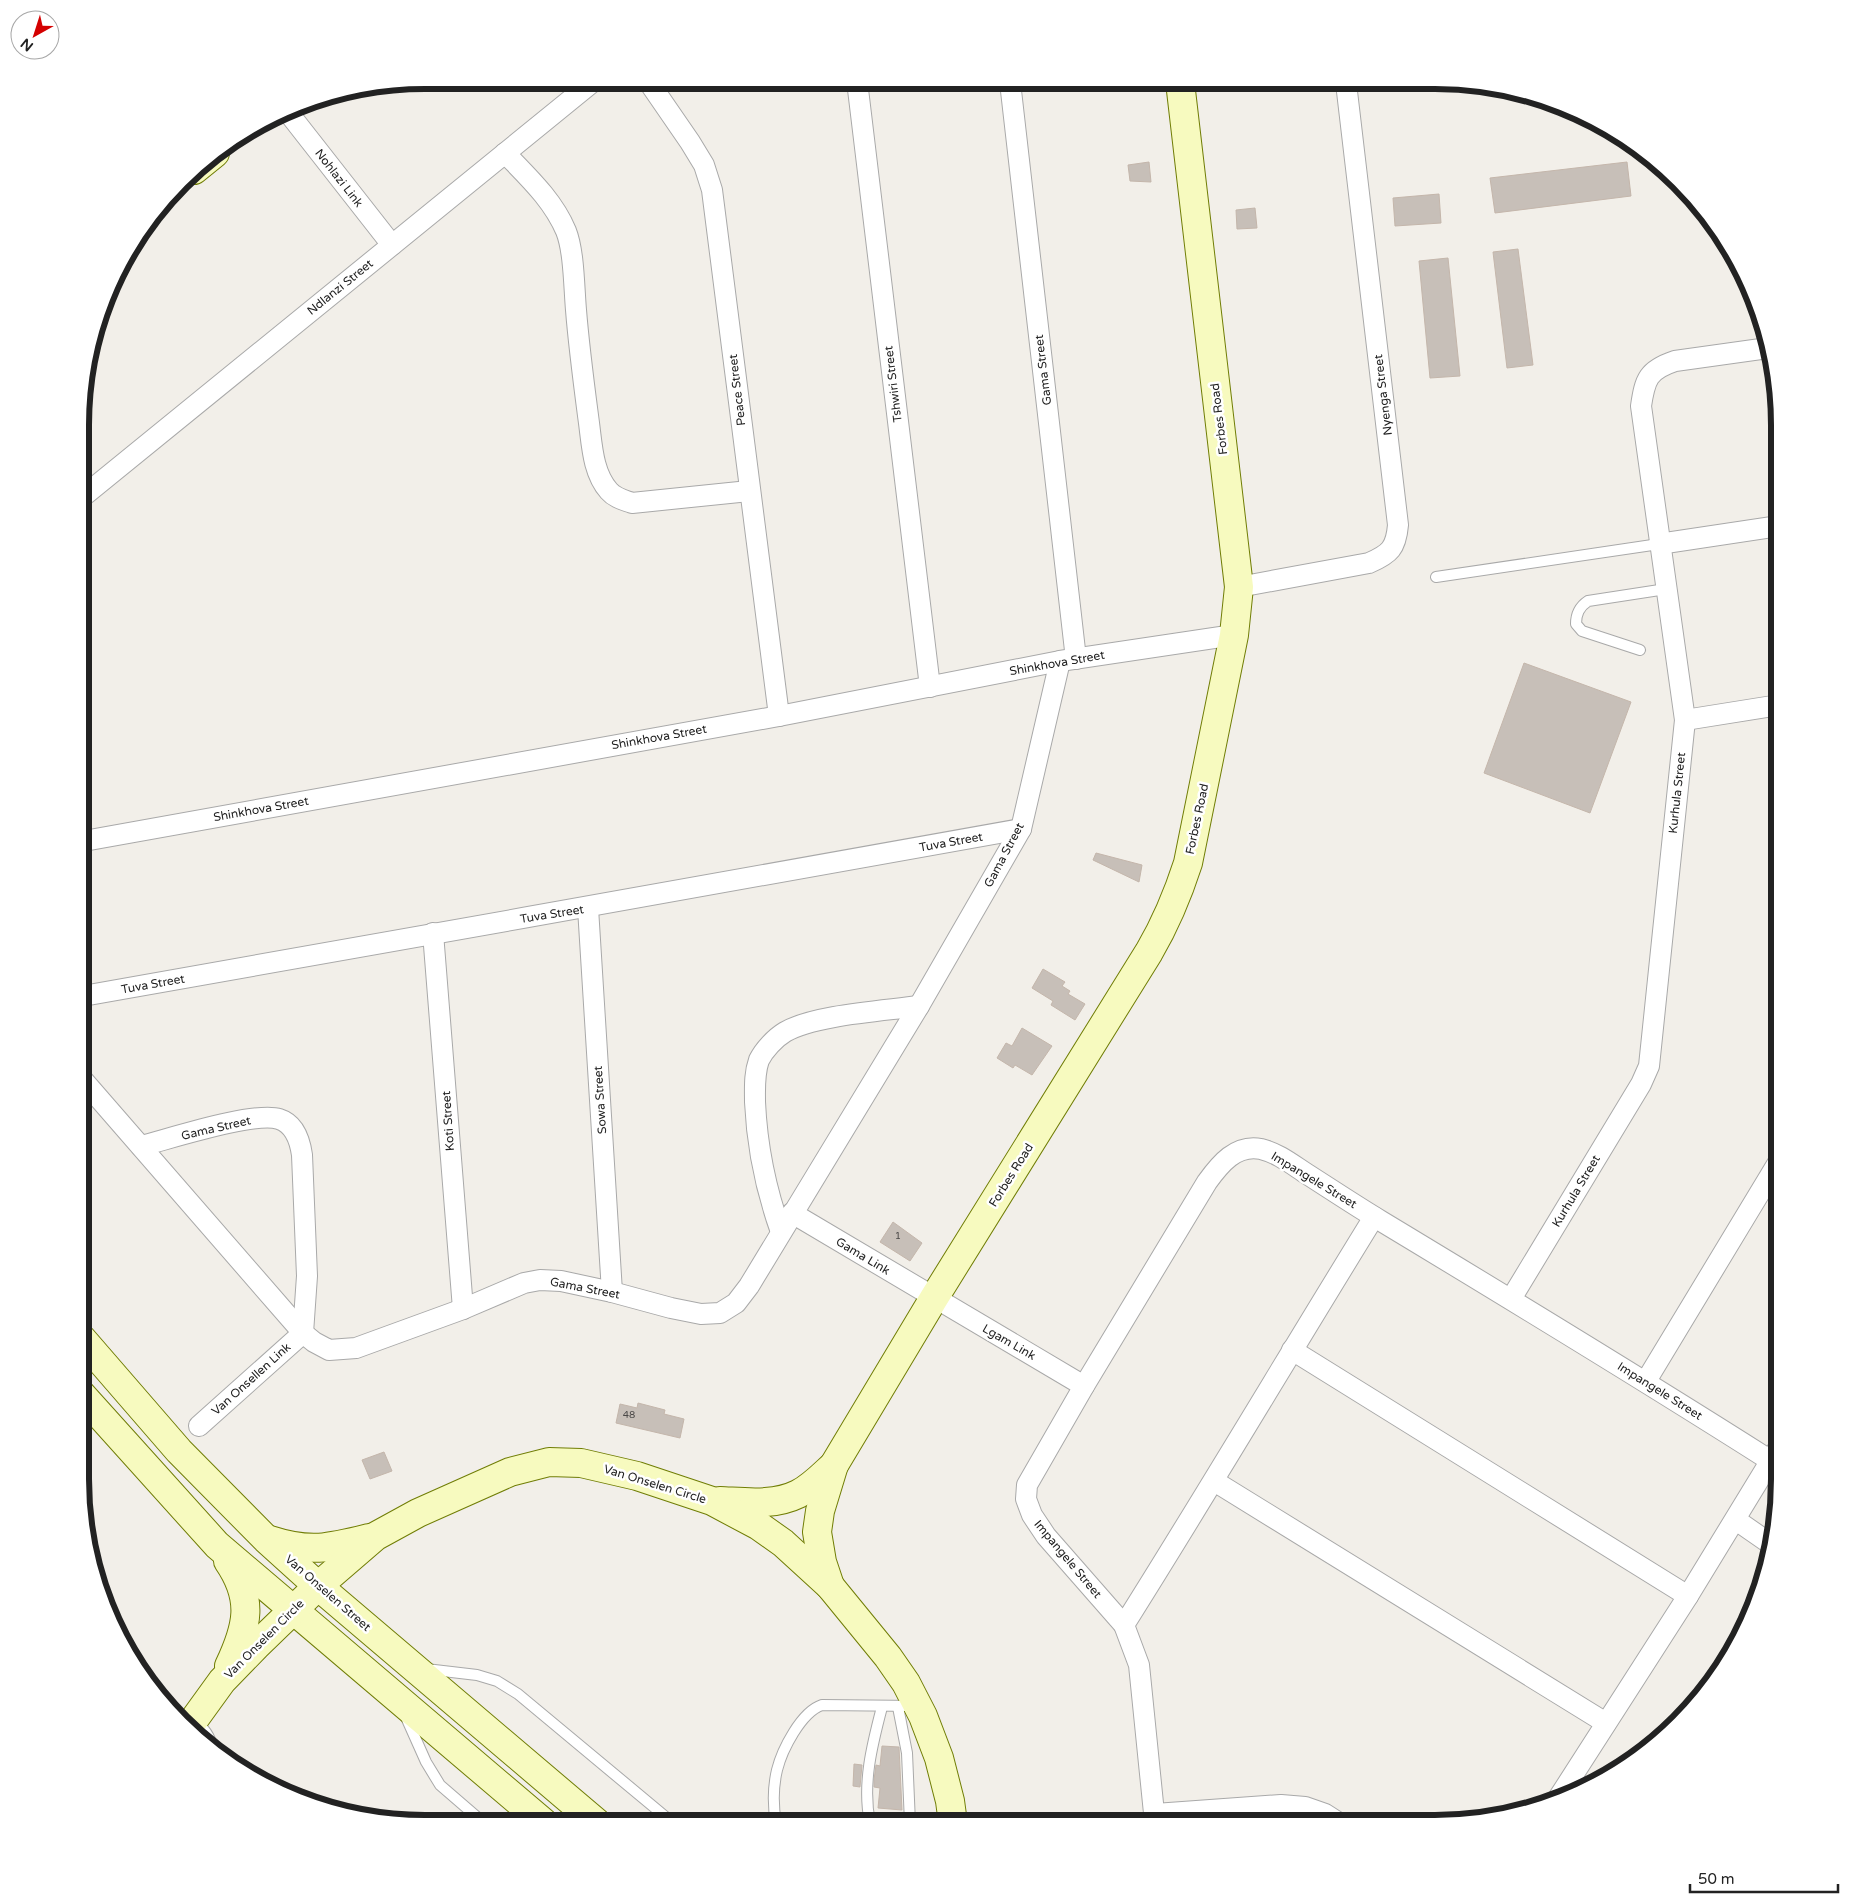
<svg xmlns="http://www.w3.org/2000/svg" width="1860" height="1904" font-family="'Varela Round',sans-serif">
  <rect width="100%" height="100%" fill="#f2efe9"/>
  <g fill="#c7bfb8" stroke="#c4b6ab">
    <polygon points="1149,162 1151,182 1130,181 1128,165"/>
    <polygon points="1627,162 1631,196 1495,213 1490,178"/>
    <polygon points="1439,194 1441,223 1395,226 1393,198"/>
    <polygon points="1255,208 1257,228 1237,229 1236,210"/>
    <polygon points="1518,249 1533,365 1507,368 1493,252"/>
    <polygon points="1448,258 1460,376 1430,378 1419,261"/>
    <polygon points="1524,663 1631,702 1590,813 1484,773"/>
    <polygon points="1096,853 1142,865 1139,882 1093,860"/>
    <polygon points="1043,969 1065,982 1062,986 1070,991 1068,994 1085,1004 1075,1020 1051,1005 1053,1001 1032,988"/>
    <polygon points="1022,1028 1052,1046 1032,1075 1015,1065 1013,1068 997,1058 1006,1043 1012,1046"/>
    <polygon points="893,1222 922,1243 910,1261 880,1242"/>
    <polygon points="638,1403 665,1410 664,1414 684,1419 680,1438 616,1423 620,1404 637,1408"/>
    <polygon points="384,1452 392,1471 370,1479 362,1460"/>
    <polygon points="882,1746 899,1747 902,1810 878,1808 880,1788 874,1787 874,1780 876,1765 880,1766"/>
    <polygon points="854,1764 862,1765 860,1787 853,1786"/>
  </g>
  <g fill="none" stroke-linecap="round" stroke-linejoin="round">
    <g stroke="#a9a9a9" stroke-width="12">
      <g id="lane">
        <polyline points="1436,577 1659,544"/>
        <path d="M 1640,650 L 1582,631 L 1576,624 C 1576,614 1579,607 1588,601 L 1666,589"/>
        <polyline points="426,1669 477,1675 497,1681 518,1694 673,1823"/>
        <polyline points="898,1707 907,1753 910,1823"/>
        <polyline points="405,1715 426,1762 440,1785 484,1823"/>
        <path d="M 195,1720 C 203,1728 211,1736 212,1748"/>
        <path d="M 776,1823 C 773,1806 773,1787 777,1770 C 782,1750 801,1712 822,1705 L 917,1706"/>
        <path d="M 870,1823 C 862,1784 872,1745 882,1707"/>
      </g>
    </g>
    <g stroke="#a9a9a9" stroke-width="22">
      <g id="street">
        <polyline points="648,81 690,142 704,165 712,190 779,716"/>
        <polyline points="857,81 930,687"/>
        <polyline points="1010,82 1076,659"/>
        <polyline points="287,111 392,245"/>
        <path d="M 505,153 C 528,177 553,200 566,231 C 574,251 574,287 576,310 C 579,348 584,385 589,423 C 592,446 593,473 609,491 C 615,498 624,500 632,503 L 749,491"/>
        <polyline points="86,494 595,80"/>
        <polyline points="1659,544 1779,526"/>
        <path d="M 1239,587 L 1369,563 C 1390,554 1396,548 1398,525 L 1346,83"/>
        <polyline points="1685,720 1779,705"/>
        <polyline points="84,841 779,716 1060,661 1234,635"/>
        <polyline points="588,908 612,1292"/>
        <polyline points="433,933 463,1309"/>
        <path d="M 83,996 C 396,940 708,886 1021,829"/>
        <polyline points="83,1080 303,1333 314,1342 329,1350 356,1348 463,1309 524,1283 540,1280 561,1281 612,1292 671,1308 701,1314 720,1313 736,1303 749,1286 919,1006 1021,829 1060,661"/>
        <path d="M 141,1146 C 169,1139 255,1111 279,1119 C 295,1124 300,1141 302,1155 L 307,1276 L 303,1333 L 199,1426"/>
        <polyline points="792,1213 1084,1386"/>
        <path d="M 781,1232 C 766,1190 757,1147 755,1102 C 755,1088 754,1074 759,1060 C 764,1050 775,1038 785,1032 C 814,1015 883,1011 919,1006"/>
        <path d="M 1511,1299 L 1641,1084 L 1649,1066 L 1685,720 L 1641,406 C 1645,379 1648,370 1675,361 L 1768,348"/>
        <polyline points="1292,1350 1688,1596"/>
        <polyline points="1646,1381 1779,1161"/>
        <polyline points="1214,1481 1606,1723"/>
        <polyline points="1736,1520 1772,1545"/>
        <path d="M 1124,1625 C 1209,1490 1290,1353 1374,1217"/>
        <polyline points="1557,1800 1688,1596 1779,1447"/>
        <polyline points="1155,1814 1281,1805 1305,1807 1325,1814 1339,1823"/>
        <path d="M 1155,1823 L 1139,1665 L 1124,1625 L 1046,1536 L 1032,1515 L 1026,1499 L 1027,1485 L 1084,1386 L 1207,1182 C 1220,1164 1236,1144 1261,1149 C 1278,1153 1293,1165 1307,1174 C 1332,1190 1356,1206 1381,1221 C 1512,1300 1642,1379 1771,1461"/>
      </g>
    </g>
    <g stroke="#707d05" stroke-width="30">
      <g id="secondary">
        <polyline points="194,170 215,153"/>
        <polyline points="82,1339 179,1451 266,1539 318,1586 597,1823"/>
        <polyline points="81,1394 217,1545 544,1823"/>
        <path d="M 720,1501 C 745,1502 774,1506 798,1494 C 812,1487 823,1475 834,1465"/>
        <path d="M 270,1540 C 310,1553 329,1548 369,1538"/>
        <path d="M 228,1561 C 254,1599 248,1626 229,1666"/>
        <path d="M 830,1586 L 822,1562 L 817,1532 L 820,1511 L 834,1465 L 934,1298 L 1149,952 C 1166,923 1178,894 1188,863 L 1234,635 L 1239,587 L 1180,82"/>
        <polyline points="188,1728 222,1681 256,1646 318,1586 376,1536 418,1513 510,1472 549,1462 581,1463 637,1476 712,1501 759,1526 783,1543 830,1586 888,1657 906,1683 923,1716 939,1758 950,1801 953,1823"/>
      </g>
    </g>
    <polyline stroke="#fa8072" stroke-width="3" stroke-dasharray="2.5 2.5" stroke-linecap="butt" points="1059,1823 1137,1822"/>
    <use href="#lane" stroke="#fff" stroke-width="10"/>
    <use href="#street" stroke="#fff" stroke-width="20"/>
    <use href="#secondary" stroke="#f7fabf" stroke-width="28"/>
  </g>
  <g text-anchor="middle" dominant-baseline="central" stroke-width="5" stroke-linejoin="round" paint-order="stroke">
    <g font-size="10" fill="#4b4948">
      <text x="898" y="1236">1</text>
      <text x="629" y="1415">48</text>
    </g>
    <g font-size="12" fill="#222" stroke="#fff">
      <text transform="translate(339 178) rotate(52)">Nohlazi Link</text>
      <text transform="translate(340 287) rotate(-39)">Ndlanzi Street</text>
      <text transform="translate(1043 370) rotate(-97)">Gama Street</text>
      <text transform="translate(893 384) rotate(-97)">Tshwiri Street</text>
      <text transform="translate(737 390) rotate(-97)">Peace Street</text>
      <text transform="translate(1383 395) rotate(-97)">Nyenga Street</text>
      <text transform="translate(1219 419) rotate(-97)">Forbes Road</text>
      <text transform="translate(1057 663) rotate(-10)">Shinkhova Street</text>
      <text transform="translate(659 737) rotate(-10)">Shinkhova Street</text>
      <text transform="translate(1677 793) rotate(-84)">Kurhula Street</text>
      <text transform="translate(261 809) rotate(-10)">Shinkhova Street</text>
      <text transform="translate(1197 819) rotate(-78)">Forbes Road</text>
      <text transform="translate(951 842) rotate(-10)">Tuva Street</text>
      <text transform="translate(1004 855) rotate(-62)">Gama Street</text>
      <text transform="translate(552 914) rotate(-9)">Tuva Street</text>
      <text transform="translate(153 984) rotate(-10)">Tuva Street</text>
      <text transform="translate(600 1100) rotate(-94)">Sowa Street</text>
      <text transform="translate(448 1121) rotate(-94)">Koti Street</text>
      <text transform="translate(216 1128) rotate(-13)">Gama Street</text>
      <text transform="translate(1011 1175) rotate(-58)">Forbes Road</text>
      <text transform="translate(1314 1180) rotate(31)">Impangele Street</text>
      <text transform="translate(1576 1191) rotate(-59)">Kurhula Street</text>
      <text transform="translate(863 1256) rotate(31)">Gama Link</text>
      <text transform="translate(585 1288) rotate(11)">Gama Street</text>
      <text transform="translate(1009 1342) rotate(30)">Lgam Link</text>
      <text transform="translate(251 1379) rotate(-42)">Van Onsellen Link</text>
      <text transform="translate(1660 1391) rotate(32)">Impangele Street</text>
      <text transform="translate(655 1484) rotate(17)">Van Onselen Circle</text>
      <text transform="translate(1068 1559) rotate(50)">Impangele Street</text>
      <text transform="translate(328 1593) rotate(41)">Van Onselen Street</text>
      <text transform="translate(264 1639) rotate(-45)">Van Onselen Circle</text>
    </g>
  </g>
  <path d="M0 0H1860V1904H0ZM425 89H1435A336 336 0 0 1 1771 425V1479A336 336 0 0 1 1435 1815H425A336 336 0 0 1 89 1479V425A336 336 0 0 1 425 89Z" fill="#fff" fill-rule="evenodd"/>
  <path fill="none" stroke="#222" stroke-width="6" d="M425 89H1435A336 336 0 0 1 1771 425V1479A336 336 0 0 1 1435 1815H425A336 336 0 0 1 89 1479V425A336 336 0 0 1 425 89Z"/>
  <g transform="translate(35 35) rotate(219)"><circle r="24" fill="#ffffff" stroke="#a7a7a7"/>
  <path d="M0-4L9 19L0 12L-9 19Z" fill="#d40000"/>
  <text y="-8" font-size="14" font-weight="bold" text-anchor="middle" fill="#222222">N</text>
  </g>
  <path d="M1690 1884v8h148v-8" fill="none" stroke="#222222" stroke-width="2.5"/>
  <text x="1698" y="1884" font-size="15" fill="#222222" stroke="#ffffff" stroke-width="4" paint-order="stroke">50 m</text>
</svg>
